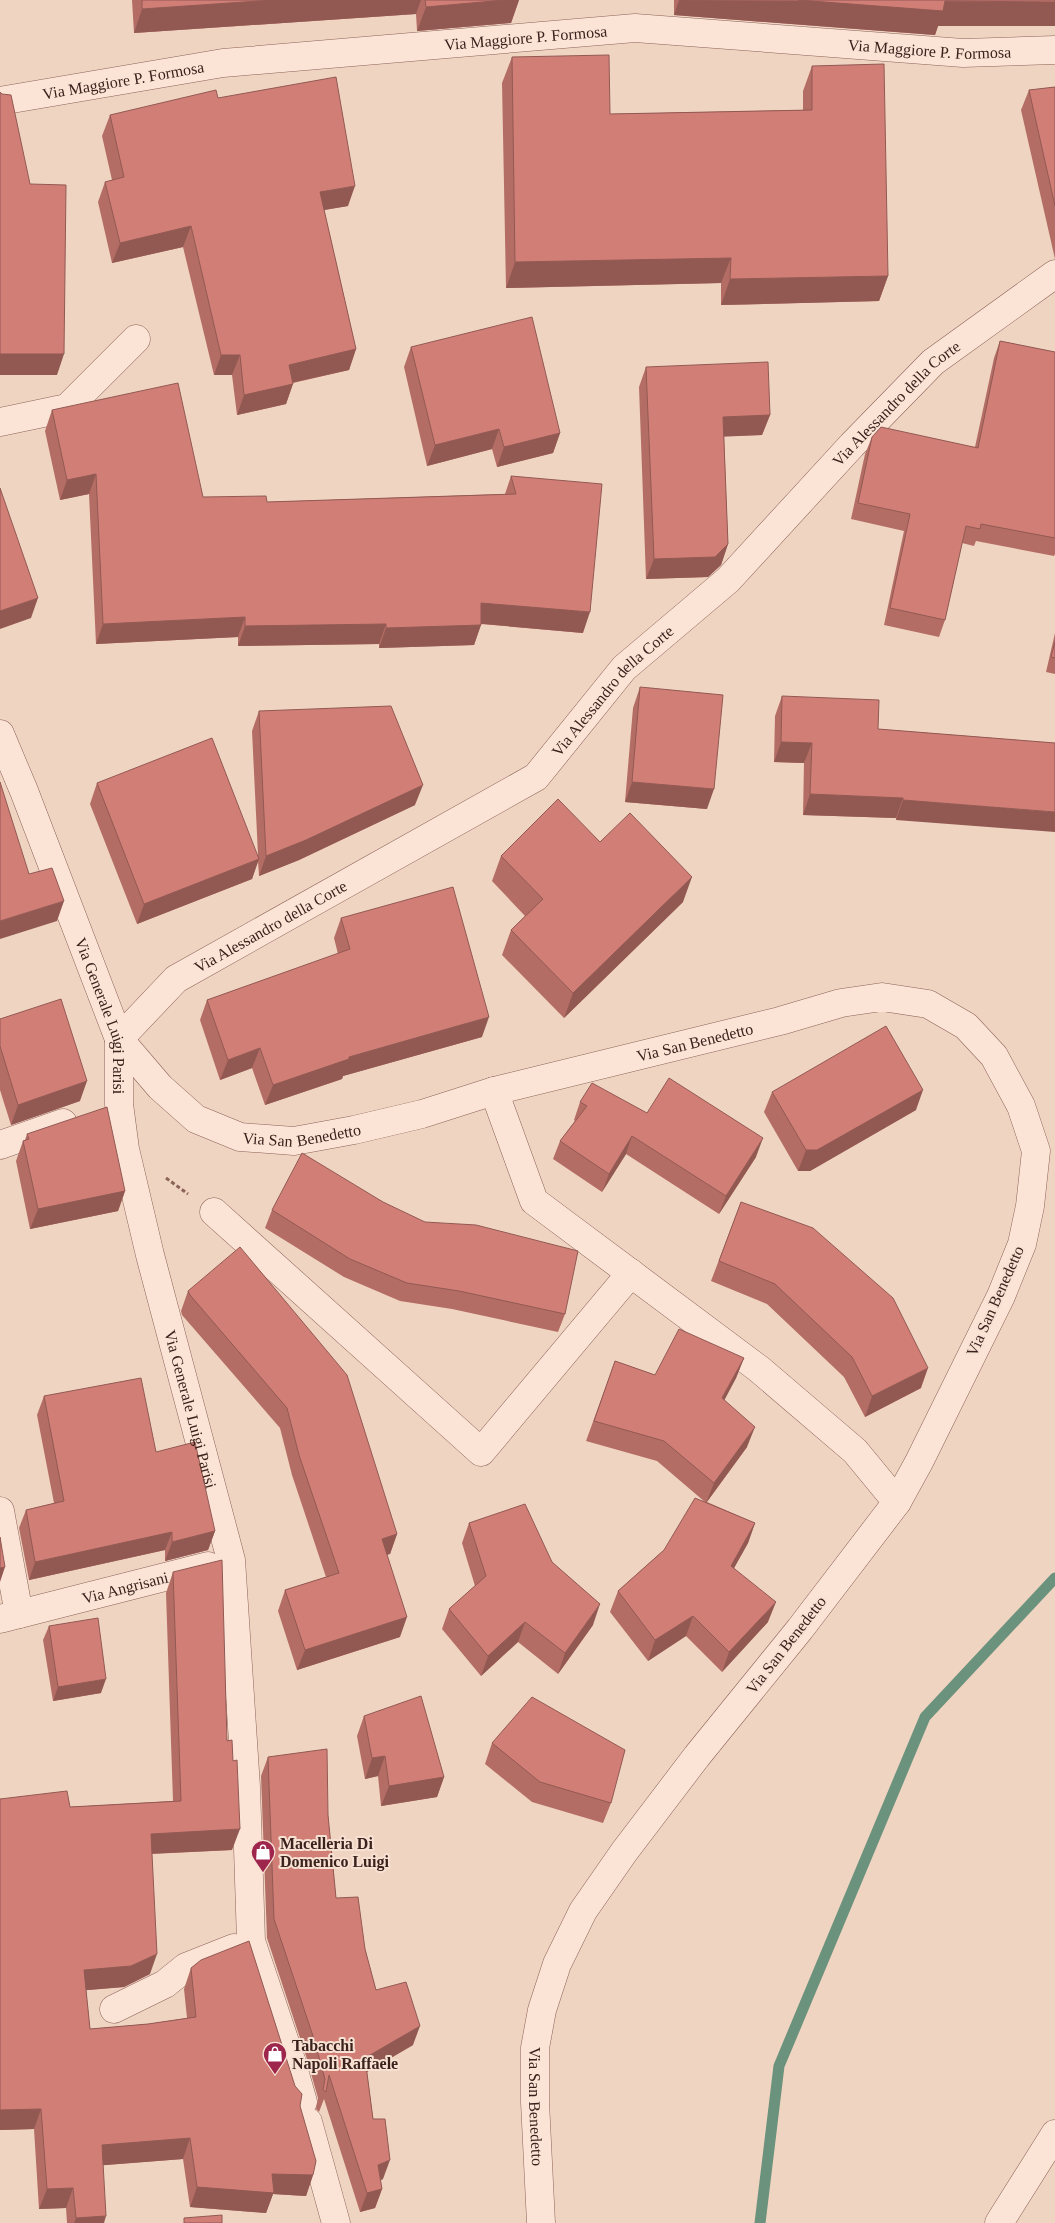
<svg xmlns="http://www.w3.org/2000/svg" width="1055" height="2223" font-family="'Times New Roman',serif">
  <rect width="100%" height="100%" fill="#f0d4c2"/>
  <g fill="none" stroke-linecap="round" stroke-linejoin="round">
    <polyline stroke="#6b927c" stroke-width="11" points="760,2223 779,2066 925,1717 1055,1578"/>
    <g stroke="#8c6358" stroke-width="29">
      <g id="minor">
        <path id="s1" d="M 0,101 L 223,63 L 635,28 L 963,53 L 1055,50"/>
        <polyline points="0,422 67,408 136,339"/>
        <path id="s2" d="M 0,734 L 24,791 L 119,1039 L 119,1104 L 125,1149 L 150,1255 L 231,1560 L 246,1787 L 251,1941 L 291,2060 L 303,2102"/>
        <path id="s3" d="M 119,1039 L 160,1087 L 196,1119 L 240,1137 L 294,1141 L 354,1130 L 422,1114 L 494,1091 L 780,1021 L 841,1003 L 882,997 L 928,1004 L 966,1026 L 994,1056 L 1021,1106 L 1036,1151 L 1030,1206 L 1022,1244 L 1001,1296 L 919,1462 L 897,1502 L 800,1629 L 697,1756 L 624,1852 L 583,1911 L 557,1964 L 542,2010 L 535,2048 L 535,2102 L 541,2223"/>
        <path id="s4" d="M 119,1039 L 176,979 L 536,777 L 624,668 L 728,580 L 852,445 L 933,362 L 1055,274"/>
        <polyline points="494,1091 534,1201 759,1369 855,1451 897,1502"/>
        <polyline points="0,1145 63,1123"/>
        <polyline points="214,1212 481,1452 631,1273"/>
        <polyline points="0,1511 19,1614"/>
        <path id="s5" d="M 0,1619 L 208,1566"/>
        <polyline points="114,2009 165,1984 186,1967 234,1948"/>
        <polyline points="308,2122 336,2223"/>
        <polyline points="999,2223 1055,2134"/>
      </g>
    </g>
    <polyline stroke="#8c6358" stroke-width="3" stroke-dasharray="4 2.5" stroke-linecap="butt" points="166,1178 188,1194"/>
    <use href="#minor" stroke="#fbe4d6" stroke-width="28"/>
  </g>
  <g fill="#b46d65">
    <polygon points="132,0 519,0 511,23 417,31 416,14 134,33"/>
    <polygon points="674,0 1055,0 1055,26 938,26 935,35 674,15"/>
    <polygon points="512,57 610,114 803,110 803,91 812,66 888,276 879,301 721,305 721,283 506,288 502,83"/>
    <polygon points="1055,87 1055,259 1021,110 1029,90"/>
    <polygon points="218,98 348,206 324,210 356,349 349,370 293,383 286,404 237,415 232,375 214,375 183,247 112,263 98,202 105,182 112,180 102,136 110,115"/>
    <polygon points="1000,341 1055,352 1055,554 1054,556 976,541 974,546 962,543 945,620 939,637 884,625 904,531 851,519 865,454 872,437 975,447 994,358"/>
    <polygon points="411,347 560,433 553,453 497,467 492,449 427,466 404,367"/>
    <polygon points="646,367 770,415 762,435 724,436 728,544 721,565 708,577 646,579 639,387"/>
    <polygon points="52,410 203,497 267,502 505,494 511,476 583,633 481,624 474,645 379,648 379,644 238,646 238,637 96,644 89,494 60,500 45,431"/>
    <polygon points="1055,633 1055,674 1046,672"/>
    <polygon points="640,687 707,809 625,802 633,708"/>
    <polygon points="782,696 878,729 1055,743 896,820 896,818 803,815 804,763 774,762 775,716"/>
    <polygon points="259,711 415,805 299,860 259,876 258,861 252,879 137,924 90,804 97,783 258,855 252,731"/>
    <polygon points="600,842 683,902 564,1018 502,955 511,930 525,916 492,881 501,856"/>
    <polygon points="341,918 482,1037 343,1076 342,1079 265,1105 252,1068 220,1080 200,1020 207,1000 338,954 334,938"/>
    <polygon points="0,1019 80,1101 11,1125 0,1090"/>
    <polygon points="772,1092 916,1110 810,1171 798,1171 764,1112"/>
    <polygon points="580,1102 647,1113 756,1157 719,1214 626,1154 602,1192 553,1159 560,1141 575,1121 574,1120"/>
    <polygon points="27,1134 125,1191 118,1211 30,1229 16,1161 23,1141 25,1140"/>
    <polygon points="741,1202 921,1388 865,1417 844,1377 767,1304 711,1281"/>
    <polygon points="272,1210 565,1314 558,1332 452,1309 400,1301 344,1277 265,1228"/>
    <polygon points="188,1291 397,1534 390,1554 387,1554 400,1637 297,1670 278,1611 285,1590 326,1577 292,1475 280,1428 182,1315 181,1311"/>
    <polygon points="744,1358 736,1378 724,1400 747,1447 707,1502 755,1523 748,1543 734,1568 768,1622 722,1672 686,1636 648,1661 610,1612 618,1591 664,1550 705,1502 657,1461 586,1441 615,1361 655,1375"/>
    <polygon points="44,1396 156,1452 215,1531 208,1550 165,1561 165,1550 29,1580 19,1528 26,1510 54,1503 37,1415"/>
    <polygon points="469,1523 552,1562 593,1625 558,1674 518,1642 481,1676 442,1629 449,1609 475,1586 462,1543"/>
    <polygon points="173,1572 227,1741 232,1850 152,1854 150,1974 124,1987 86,1990 90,2029 148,2024 187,2018 184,1989 191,1968 300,2106 313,2175 306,2196 273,2194 266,2213 190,2207 183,2159 103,2165 104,2223 67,2223 66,2208 39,2209 34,2129 0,2130 0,1799 70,1807 173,1801 166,1593"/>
    <polygon points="49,1626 101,1693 53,1701 43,1640"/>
    <polygon points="364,1716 444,1777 437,1797 381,1806 378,1776 365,1779 357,1736"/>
    <polygon points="492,1743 611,1803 603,1823 532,1802 485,1764"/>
    <polygon points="268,1757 328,1815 336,1898 365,1949 376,1990 413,2045 367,2072 373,2119 383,2179 380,2180 382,2189 375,2208 360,2212 324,2099 319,2112 316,2109 318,2098 306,2056 267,1938 261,1776"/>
  </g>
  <g fill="#925953">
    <polygon points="273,0 421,0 416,14 134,33 142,9"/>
    <polygon points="505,0 519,0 511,23 417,31 426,7"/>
    <polygon points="679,0 1055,2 1055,26 938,26 935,35 674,15"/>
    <polygon points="355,186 348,206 312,212 320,192"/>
    <polygon points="191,226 183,247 112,263 120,243"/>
    <polygon points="731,258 721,283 506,288 515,262"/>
    <polygon points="888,276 879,301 721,305 730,279"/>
    <polygon points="356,349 349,370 281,385 289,365"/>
    <polygon points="0,354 64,354 57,375 0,375"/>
    <polygon points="221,355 240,355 232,375 214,375"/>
    <polygon points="293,384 286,404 237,415 244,395"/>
    <polygon points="770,415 762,435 716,437 723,417"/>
    <polygon points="499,429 492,449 427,466 435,445"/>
    <polygon points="560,433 553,453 497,467 504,447"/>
    <polygon points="96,474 89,494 60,500 67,480"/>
    <polygon points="728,544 721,565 708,577 646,579 654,559"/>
    <polygon points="38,598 31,618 0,629 0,611"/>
    <polygon points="481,603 590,612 583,633 473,623"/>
    <polygon points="245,617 238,637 96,644 103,624"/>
    <polygon points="386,624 379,644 238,646 245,626"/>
    <polygon points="481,625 474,645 379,648 386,628"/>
    <polygon points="781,742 812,743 804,763 774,762"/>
    <polygon points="632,782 714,789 707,809 625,802"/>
    <polygon points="423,785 415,805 299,860 259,876 266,856"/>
    <polygon points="810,794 903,798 896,818 803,815"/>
    <polygon points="903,800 1055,812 1055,832 896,820"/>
    <polygon points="259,859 252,879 137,924 144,904"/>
    <polygon points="692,877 683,902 564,1018 573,993"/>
    <polygon points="64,901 57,921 0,939 0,921"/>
    <polygon points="489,1017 482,1037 343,1076 342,1079 265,1105 273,1085 349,1057"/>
    <polygon points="260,1048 252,1068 220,1080 228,1060"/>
    <polygon points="87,1081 80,1101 11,1125 18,1105"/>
    <polygon points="923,1090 916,1110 810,1171 798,1171 806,1150"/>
    <polygon points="632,1136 626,1154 602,1192 609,1174"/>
    <polygon points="763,1138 756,1157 719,1214 726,1196"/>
    <polygon points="125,1191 118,1211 30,1229 38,1209"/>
    <polygon points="744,1358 736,1378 715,1418 722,1398"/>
    <polygon points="928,1368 921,1388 865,1417 872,1396"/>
    <polygon points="755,1427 747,1447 706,1503 714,1483"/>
    <polygon points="755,1523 748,1543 724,1586 731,1566"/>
    <polygon points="215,1531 208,1550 165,1561 172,1542"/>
    <polygon points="172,1532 165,1550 29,1580 35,1562"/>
    <polygon points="397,1534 390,1554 375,1559 382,1539"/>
    <polygon points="5,1567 0,1582 0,1568"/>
    <polygon points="776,1602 768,1622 722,1672 729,1652"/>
    <polygon points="600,1604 593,1625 558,1674 565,1653"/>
    <polygon points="693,1616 686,1636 648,1661 655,1640"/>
    <polygon points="407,1617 400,1637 297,1670 305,1650"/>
    <polygon points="525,1622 518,1642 481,1676 488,1656"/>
    <polygon points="106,1679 101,1693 53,1701 58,1687"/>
    <polygon points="385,1756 378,1776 365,1779 372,1758"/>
    <polygon points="444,1777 437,1797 381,1806 389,1786"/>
    <polygon points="240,1829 232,1850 144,1854 151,1834"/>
    <polygon points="157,1954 150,1974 124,1987 77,1991 84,1970"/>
    <polygon points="420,2026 413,2045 358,2077 365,2058"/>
    <polygon points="41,2109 34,2129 0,2130 0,2110"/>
    <polygon points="190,2138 183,2159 94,2166 102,2145"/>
    <polygon points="390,2160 383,2179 372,2184 378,2165"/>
    <polygon points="272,2174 313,2175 306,2196 273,2194 266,2213 190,2207 197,2187"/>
    <polygon points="73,2188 66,2208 39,2209 47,2189"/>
    <polygon points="382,2189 375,2208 360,2212 367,2193"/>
    <polygon points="106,2216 104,2223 74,2223 76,2218"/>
  </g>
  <g fill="#d17f76" stroke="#925953">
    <polygon points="142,0 273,0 142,9"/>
    <polygon points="425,0 505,0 426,7"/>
    <polygon points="798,0 1055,0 1055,2 945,1 943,11"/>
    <polygon points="609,55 610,114 812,110 812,66 884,64 888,276 730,279 731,258 515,262 512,57"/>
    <polygon points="336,77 355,186 320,192 356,349 289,365 293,384 244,395 240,355 221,355 191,226 120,243 105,182 124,177 110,115 216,90 218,98"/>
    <polygon points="1055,87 1055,206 1029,90"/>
    <polygon points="0,92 2,94 11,95 30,184 66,185 64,354 0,354"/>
    <polygon points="532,317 560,433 504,447 499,429 435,445 411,347"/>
    <polygon points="1000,341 1055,352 1055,538 981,524 980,529 966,526 945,620 890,608 910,514 858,503 872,437 881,427 978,448"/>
    <polygon points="768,362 770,415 723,417 728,544 715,557 654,559 646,367"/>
    <polygon points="178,383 203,497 266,496 267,502 516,494 511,476 602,484 590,612 481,603 481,625 386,628 386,624 245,626 245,617 103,624 96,474 67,480 52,410"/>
    <polygon points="0,488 38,598 0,611"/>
    <polygon points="1055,642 1055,658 1051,657"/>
    <polygon points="640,687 723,695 714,789 632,782"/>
    <polygon points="782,696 879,700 878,729 1055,743 1055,812 903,800 903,798 810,794 812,743 781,742"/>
    <polygon points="391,706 423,785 306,840 266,856 259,711"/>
    <polygon points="212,738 259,859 144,904 97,783"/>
    <polygon points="0,782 29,874 52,868 64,901 0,921"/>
    <polygon points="558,799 600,842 630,813 692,877 573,993 511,930 543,899 501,856"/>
    <polygon points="453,887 489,1017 349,1057 349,1059 273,1085 260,1048 228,1060 207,1000 350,949 341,918"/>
    <polygon points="61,999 87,1081 18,1105 0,1046 0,1019"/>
    <polygon points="886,1026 923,1090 817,1150 806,1150 772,1092"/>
    <polygon points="669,1078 763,1138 726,1196 632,1136 609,1174 560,1141 587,1106 580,1102 592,1083 647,1113"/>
    <polygon points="107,1107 125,1191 38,1209 23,1141 29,1139 27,1134"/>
    <polygon points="302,1153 383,1202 425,1222 476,1225 578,1251 565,1314 459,1291 407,1283 350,1259 272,1210"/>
    <polygon points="741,1202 813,1228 893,1298 928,1368 872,1396 852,1357 775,1284 719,1261"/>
    <polygon points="240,1247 347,1375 397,1534 382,1539 407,1617 305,1650 285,1590 339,1573 299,1455 287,1408 190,1295 188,1291"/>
    <polygon points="679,1329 744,1358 722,1398 755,1427 714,1483 664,1441 594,1421 615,1361 655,1375"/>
    <polygon points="141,1378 156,1452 195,1442 215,1531 172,1542 172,1532 35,1562 26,1510 64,1501 44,1396"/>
    <polygon points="695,1498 755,1523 731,1566 776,1602 729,1652 693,1616 655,1640 618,1591 664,1550"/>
    <polygon points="525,1504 552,1562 600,1604 565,1653 525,1622 488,1656 449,1609 486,1576 469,1523"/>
    <polygon points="0,1537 5,1567 0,1568"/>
    <polygon points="222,1560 227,1741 232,1740 233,1761 237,1760 240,1829 151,1834 157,1954 131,1966 84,1970 90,2029 148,2024 196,2017 191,1968 201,1960 249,1941 295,2086 302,2094 300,2106 316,2161 313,2175 272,2174 274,2193 197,2187 190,2138 102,2145 106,2216 76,2218 73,2188 47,2189 41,2109 0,2110 0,1799 67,1791 70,1807 181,1801 173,1572"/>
    <polygon points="98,1618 106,1679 58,1687 49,1626"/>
    <polygon points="421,1696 444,1777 389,1786 385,1756 372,1758 364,1716"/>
    <polygon points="532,1697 625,1750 611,1803 540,1782 492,1743"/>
    <polygon points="327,1749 328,1815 336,1898 358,1897 365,1949 376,1990 406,1982 420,2026 365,2058 373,2119 385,2119 390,2160 378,2165 382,2189 367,2193 329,2075 326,2092 323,2090 325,2079 313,2036 274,1919 268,1757"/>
    <polygon points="222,2215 222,2223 184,2223 184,2218"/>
  </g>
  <defs>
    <g id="shop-pin" transform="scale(1.25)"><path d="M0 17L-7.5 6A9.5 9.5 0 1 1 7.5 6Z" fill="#9e254c" stroke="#f7e1d3"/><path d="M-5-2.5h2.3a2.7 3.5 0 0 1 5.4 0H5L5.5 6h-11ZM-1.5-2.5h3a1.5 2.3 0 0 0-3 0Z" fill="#fff"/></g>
  </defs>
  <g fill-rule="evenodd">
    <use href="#shop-pin" x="263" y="1852"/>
    <use href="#shop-pin" x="275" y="2054"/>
  </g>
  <g text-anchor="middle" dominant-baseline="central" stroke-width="4" stroke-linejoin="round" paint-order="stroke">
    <g font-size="16" fill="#3b221d" stroke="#f7e1d3">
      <text stroke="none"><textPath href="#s1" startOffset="530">Via Maggiore P. Formosa</textPath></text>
      <text stroke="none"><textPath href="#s1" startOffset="935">Via Maggiore P. Formosa</textPath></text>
      <text stroke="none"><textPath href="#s1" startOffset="125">Via Maggiore P. Formosa</textPath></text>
      <text stroke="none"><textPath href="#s4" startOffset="1016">Via Alessandro della Corte</textPath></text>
      <text stroke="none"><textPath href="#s4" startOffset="611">Via Alessandro della Corte</textPath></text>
      <text stroke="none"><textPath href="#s4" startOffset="191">Via Alessandro della Corte</textPath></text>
      <text stroke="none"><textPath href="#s2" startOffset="301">Via Generale Luigi Parisi</textPath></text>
      <text stroke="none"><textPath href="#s3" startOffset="626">Via San Benedetto</textPath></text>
      <text stroke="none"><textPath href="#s3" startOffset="221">Via San Benedetto</textPath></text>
      <text transform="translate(995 1301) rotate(-66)">Via San Benedetto</text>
      <text stroke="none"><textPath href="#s2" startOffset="706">Via Generale Luigi Parisi</textPath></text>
      <text stroke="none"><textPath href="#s5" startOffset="129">Via Angrisani</textPath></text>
      <text transform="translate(786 1645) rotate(-52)">Via San Benedetto</text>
      <text stroke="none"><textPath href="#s3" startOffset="2156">Via San Benedetto</textPath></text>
    </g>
    <g font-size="16" font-weight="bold" fill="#3b221d" stroke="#f7e1d3" text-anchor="start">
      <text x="280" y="1843">Macelleria Di<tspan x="280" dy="18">Domenico Luigi</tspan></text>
      <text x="292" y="2045">Tabacchi<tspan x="292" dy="18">Napoli Raffaele</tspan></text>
    </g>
  </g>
</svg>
